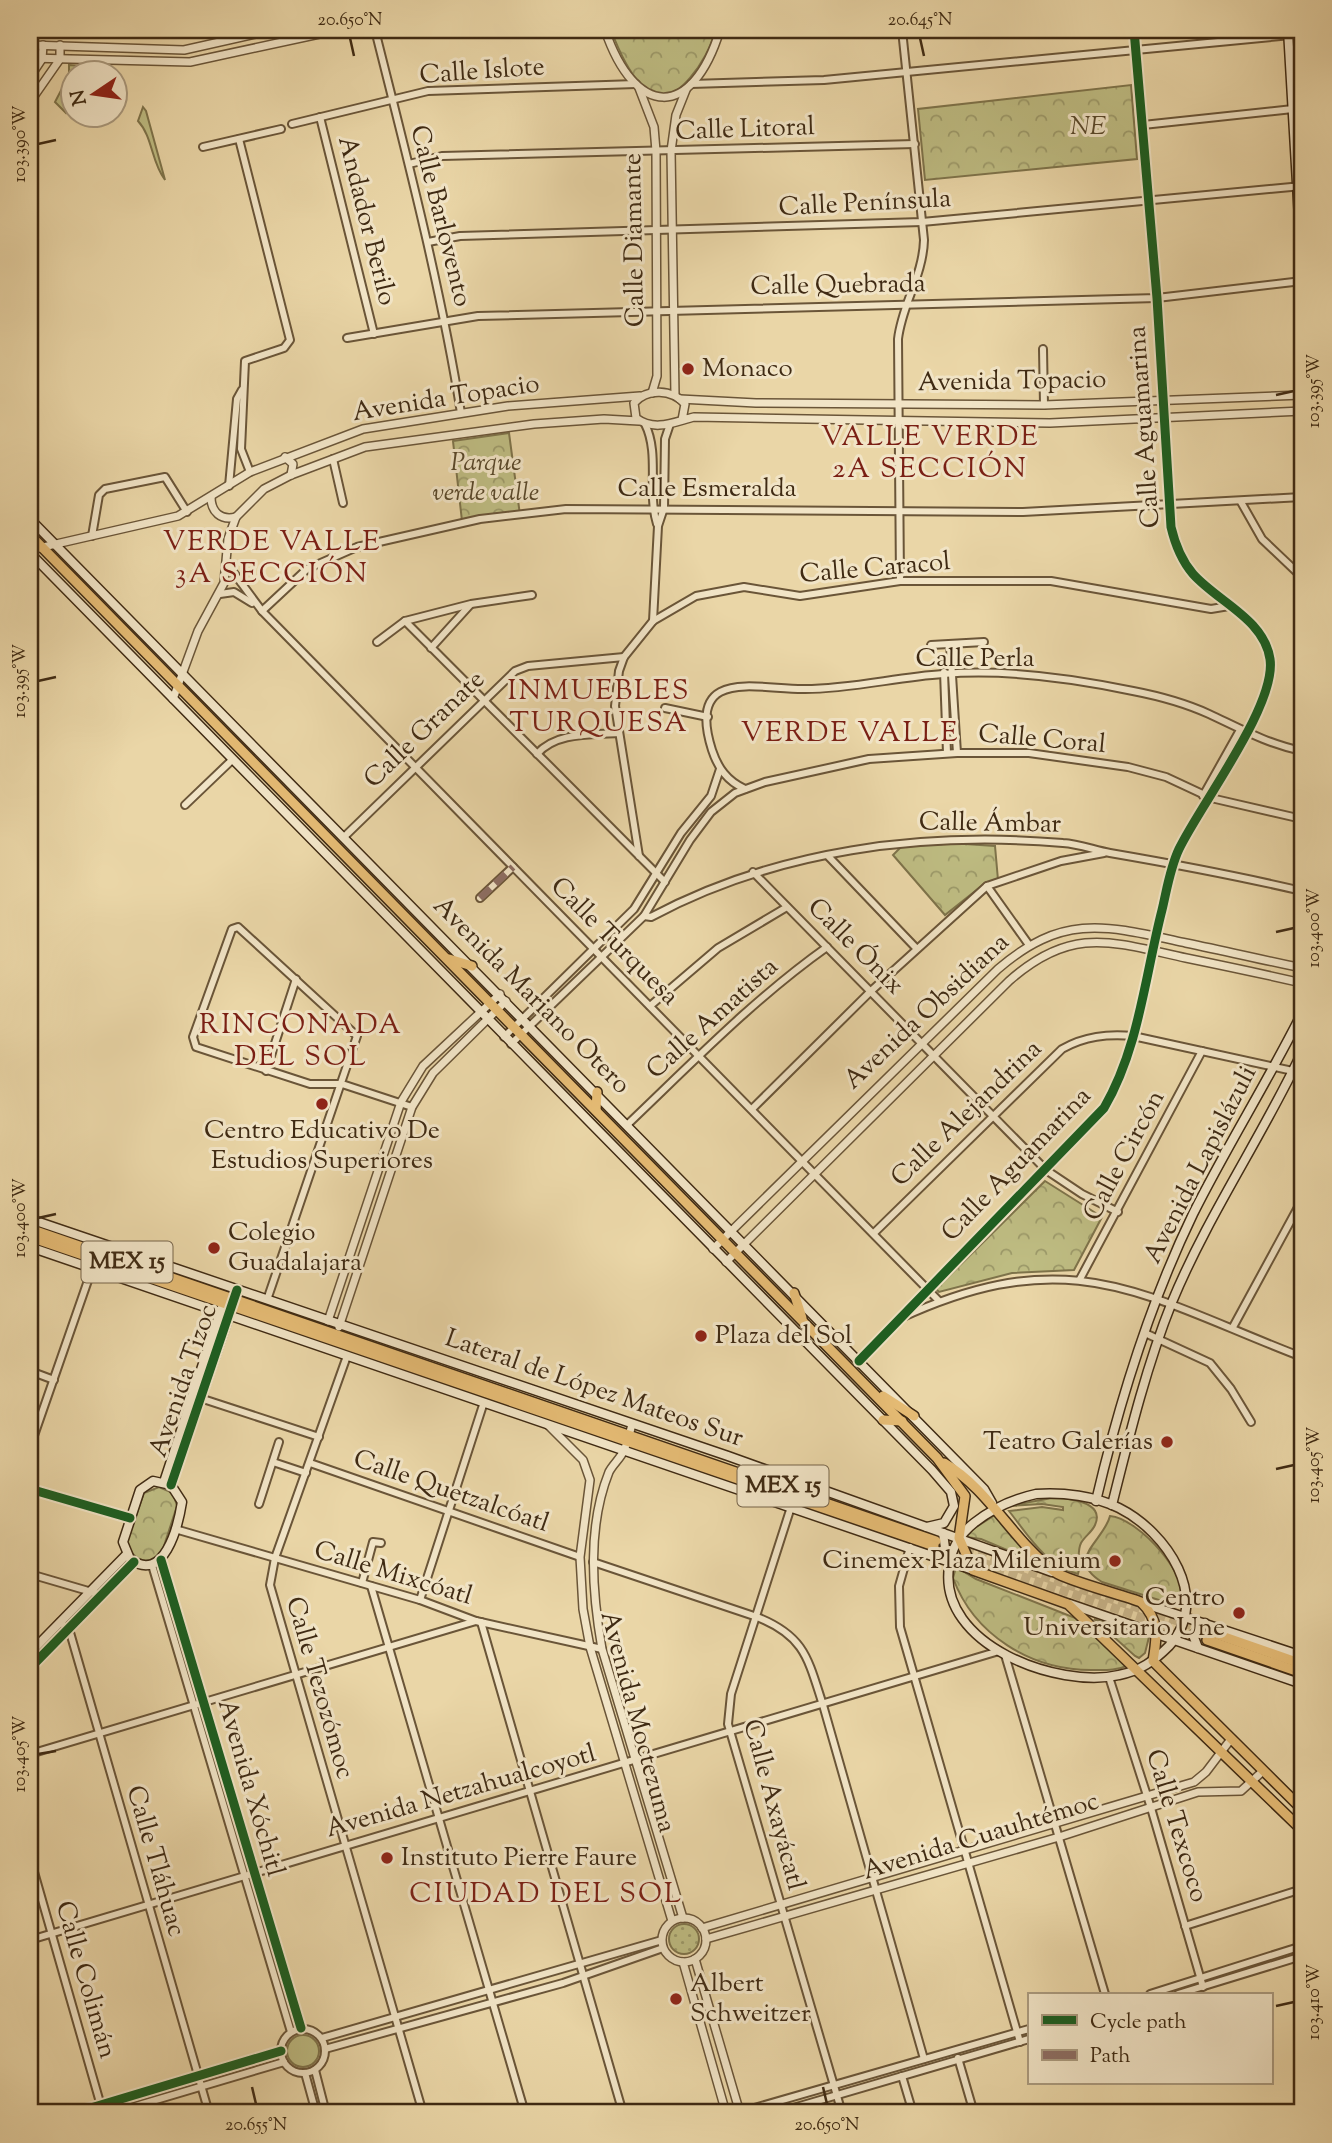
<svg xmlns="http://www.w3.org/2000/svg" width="1332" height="2143" font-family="'Sorts Mill Goudy',serif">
  <defs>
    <pattern id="grass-dots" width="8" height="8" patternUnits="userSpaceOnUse" patternTransform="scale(1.75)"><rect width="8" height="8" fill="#bebc82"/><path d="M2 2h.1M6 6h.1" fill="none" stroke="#9c9969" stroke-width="1.8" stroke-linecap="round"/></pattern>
    <pattern id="park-crowns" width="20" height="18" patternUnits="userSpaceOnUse" patternTransform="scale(1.75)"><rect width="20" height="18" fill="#bebc82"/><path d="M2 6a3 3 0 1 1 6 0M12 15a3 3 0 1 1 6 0" fill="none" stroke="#9c9969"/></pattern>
  </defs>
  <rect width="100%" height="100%" fill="#ead6a7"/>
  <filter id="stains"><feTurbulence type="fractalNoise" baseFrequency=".00286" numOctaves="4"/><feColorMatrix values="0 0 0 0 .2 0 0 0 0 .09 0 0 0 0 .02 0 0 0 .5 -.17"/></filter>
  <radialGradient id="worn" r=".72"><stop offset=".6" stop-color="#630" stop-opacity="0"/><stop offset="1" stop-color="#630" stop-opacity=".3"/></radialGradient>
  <circle fill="url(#grass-dots)" stroke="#7e734a" stroke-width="2" cx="684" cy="1939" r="15"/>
  <g fill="url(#park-crowns)" stroke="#7e734a" stroke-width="2">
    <path d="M 611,30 L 715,30 C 712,46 701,65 690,78 C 651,125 623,62 611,30 Z"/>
    <polygon points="1131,85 1137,159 925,180 918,109"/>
    <polygon points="509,433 520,515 462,521 453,441"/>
    <polygon points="950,843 995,846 998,880 983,885 945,915 893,855 901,847"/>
    <polygon points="1045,1181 1102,1217 1074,1270 1012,1273 939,1292 936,1289"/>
    <path d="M 159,1487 L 173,1493 L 177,1506 L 161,1555 C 144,1566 134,1560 126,1543 L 144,1493 Z"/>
    <path d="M 1052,1498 C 1066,1498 1106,1501 1095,1525 C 1092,1532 1085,1536 1081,1543 C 1076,1553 1081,1566 1078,1574 C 1046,1566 1028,1535 1009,1511 L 1042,1507 L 1063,1510 L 1063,1507 L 1042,1504 L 1008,1506 Z"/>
    <polygon points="995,1515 1034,1559 1033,1561 981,1539 966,1537 973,1529"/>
    <path d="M 1110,1516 C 1138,1518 1194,1578 1181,1607 L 1102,1582 C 1064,1559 1104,1541 1110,1516 Z"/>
    <path d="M 956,1567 L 976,1579 L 1078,1619 L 1129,1665 C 1117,1671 1104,1670 1091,1670 C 1031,1670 974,1635 953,1578 Z"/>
    <polygon points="1094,1619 1135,1635 1149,1637 1145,1653 1139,1658 1135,1656"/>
  </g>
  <g fill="#bebc82" stroke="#7e734a" stroke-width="2">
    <polygon points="69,65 106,68 106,73 74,74 73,105 66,113 55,102 69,75"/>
    <path d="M 143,107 L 146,111 L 165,180 C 151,162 153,137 138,121 Z"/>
    <circle cx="303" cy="2051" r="16"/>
  </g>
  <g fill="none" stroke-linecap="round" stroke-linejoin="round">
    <g stroke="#c8b489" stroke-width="9" stroke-dasharray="9 4.5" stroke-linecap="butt">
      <polyline points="939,1542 1205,1630"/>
      <polyline points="945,1550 1207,1640"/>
    </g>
    <g stroke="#6a5538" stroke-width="10">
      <g id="minor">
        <path d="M 375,30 C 407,157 440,284 461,413"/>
        <polyline points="691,84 824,80 1302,34"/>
        <polyline points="320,117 374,334"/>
        <polyline points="292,124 428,91 636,84"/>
        <polyline points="1143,125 1302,108"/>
        <polyline points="239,139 290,340 284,348 245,361 241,449 250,472"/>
        <polyline points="203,147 281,129"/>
        <polyline points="409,164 442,156 915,144"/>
        <polyline points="428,242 460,236 922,222 1302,186"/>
        <polyline points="347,338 478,316 1157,298 1302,281"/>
        <polyline points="1043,349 1044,405"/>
        <path d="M 645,424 C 660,454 647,492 657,524"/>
        <polyline points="333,459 343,503"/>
        <polyline points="229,486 237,399 242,390"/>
        <polyline points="1241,502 1262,539 1302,577"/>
        <polyline points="92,536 99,495 105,489 165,477 187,512"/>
        <polyline points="228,565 262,611 939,1301"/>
        <path d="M 900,581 L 898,339 C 902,304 923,276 924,240 L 902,30"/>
        <polyline points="220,594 234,592 252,603"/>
        <polyline points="262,611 307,569 357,547 480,519 566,509 1023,512 1302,497"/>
        <polyline points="405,621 665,882"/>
        <polyline points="653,621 658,526 664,508 665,439 670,424"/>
        <polyline points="377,642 405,621 471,604 532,595"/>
        <polyline points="950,644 957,753"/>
        <polyline points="931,645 984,642"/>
        <polyline points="431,648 470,605"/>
        <polyline points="944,672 947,753"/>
        <polyline points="665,708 708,717"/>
        <path d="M 537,754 C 556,732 590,735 618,733"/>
        <path d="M 745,789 C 727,781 718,768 712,750 C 685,665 759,690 805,689 C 851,689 897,677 943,674 C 1005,669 1072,678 1133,691 C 1159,696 1185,703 1209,714 C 1241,729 1268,744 1302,751"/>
        <polyline points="1203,796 1240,730"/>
        <polyline points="185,805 232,760"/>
        <polyline points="344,837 515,671 528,666 624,657"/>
        <polyline points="639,856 615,706 619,671 624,657 653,621 696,596 744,587 800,596 900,581 1051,581 1211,609 1229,606"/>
        <polyline points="828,856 916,948"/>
        <polyline points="753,872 1046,1170 1082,1194 1118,1212"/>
        <polyline points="987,886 1029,945"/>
        <polyline points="480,898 513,867"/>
        <path d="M 644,916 L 651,917 C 776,850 923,831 1063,843 C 1079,844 1094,850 1110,853 C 1174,864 1238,876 1302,891"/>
        <polyline points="650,1006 718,948 787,907"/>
        <polyline points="504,1037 634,909 681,833 711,796 720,769"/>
        <polyline points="511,1044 644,916 690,840 711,812 735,793 765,782 869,759 957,753 1029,753 1128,767 1166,777 1211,798 1302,819"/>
        <polyline points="266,1071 296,979"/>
        <polyline points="752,1109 871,991 987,886 1061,861 1104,853"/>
        <path d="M 628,1124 C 692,1063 755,998 827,947"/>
        <path d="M 874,1233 L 1062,1049 C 1085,1036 1107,1034 1133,1036 L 1302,1073"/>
        <polyline points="1080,1279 1202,1051"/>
        <polyline points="267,1300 357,1036 238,927 232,929 193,1037 196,1047 310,1084 342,1084 412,1107"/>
        <path d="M 901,1318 C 1073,1239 1143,1296 1302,1357"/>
        <polyline points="1233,1327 1302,1200"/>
        <polyline points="1145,1333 1210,1363 1231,1389 1251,1422"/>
        <polyline points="347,1356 275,1558 270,1585 423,2113"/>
        <path d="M 859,1361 L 1104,1108 C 1139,1048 1145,976 1162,910 C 1167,889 1170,868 1179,849 C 1200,805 1277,705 1270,659 C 1264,619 1218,602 1193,574 C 1181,560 1175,544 1171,527 L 1157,298 L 1134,30"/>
        <polyline points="30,1371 54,1380"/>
        <polyline points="200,1398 319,1437"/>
        <polyline points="30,1447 92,1269"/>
        <polyline points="273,1462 306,1473"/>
        <polyline points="310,1463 580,1557"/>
        <polyline points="30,1489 130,1518"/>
        <polyline points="259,1504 279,1442"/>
        <polyline points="791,1507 731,1694 728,1724 842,2113"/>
        <polyline points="175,1529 420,1600 476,1621 602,1649"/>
        <polyline points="910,1547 899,1586 900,1627 1020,2042"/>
        <polyline points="161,1560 301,2028"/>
        <path d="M 593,1562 L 757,1617 C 805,1636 808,1659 823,1705 L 924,2059"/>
        <polyline points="152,1565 291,2032"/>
        <polyline points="30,1574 102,1595"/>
        <polyline points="362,1583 373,1542 381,1543"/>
        <polyline points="371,1586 525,2113"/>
        <polyline points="420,1600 484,1402"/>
        <polyline points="60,1622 69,1629 209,2113"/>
        <polyline points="481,1622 623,2113"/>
        <polyline points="1005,1655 1105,1994"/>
        <polyline points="1109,1677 1151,1808 1203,1987"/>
        <polyline points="30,1754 476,1621"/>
        <polyline points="30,1858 103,2113"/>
        <polyline points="1185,1926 1302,1889"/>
        <polyline points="30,1940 999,1651"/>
        <polyline points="1150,1994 1302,1946"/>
        <polyline points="1178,1994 1302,1956"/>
        <circle cx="303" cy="2051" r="22"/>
        <polyline points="322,2038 662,1940"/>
        <polyline points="325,2049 563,1983 663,1948"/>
        <polyline points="958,2058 974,2113"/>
        <polyline points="315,2070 326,2113"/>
        <polyline points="305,2073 316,2113"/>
        <polyline points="902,2076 913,2113"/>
        <polyline points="74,2113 281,2051"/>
        <polyline points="112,2113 284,2062"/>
        <polyline points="737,2113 1029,2029"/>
        <polyline points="776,2113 1029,2039"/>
      </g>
    </g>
    <g stroke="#6a5538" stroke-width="10">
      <g id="tertiary">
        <path d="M 605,30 C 635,118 692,121 720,30"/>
        <polyline points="30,45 184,50 273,30"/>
        <polyline points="30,58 190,62 338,30"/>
        <polyline points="30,77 42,59 43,45"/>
        <polyline points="639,88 654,127 656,151 657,376 652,393"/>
        <polyline points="30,102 60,59 60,45"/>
        <polyline points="675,395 671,151 676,115 686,90"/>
        <polyline points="680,399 756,403 1044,405 1302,395"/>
        <path d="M 682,420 L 685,404 C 672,389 647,388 634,403 L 636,418 C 655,432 674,422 694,417 L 1050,423 L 1302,411"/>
        <polyline points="285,457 293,464 291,475"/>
        <path d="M 211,497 C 211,512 221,521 236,517"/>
        <polyline points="30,550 178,516 250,472 363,429 508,406 640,396"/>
        <polyline points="173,699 198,631 224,583 228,539 236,517 264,489 291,475 365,447 534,424 604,419 639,421"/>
        <path d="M 713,1249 L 998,969 C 1064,912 1108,926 1186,943 C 1225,951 1263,960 1302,968"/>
        <path d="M 726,1262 L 1009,981 C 1072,925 1112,942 1186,958 C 1225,966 1263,974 1302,983"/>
        <polyline points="328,1321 401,1102 423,1066 500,994"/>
        <polyline points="339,1327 412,1107 433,1073 506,1001"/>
        <path d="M 632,1424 C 630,1432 628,1442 624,1450 C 621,1458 613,1464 609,1472 C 587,1527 592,1592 602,1649 L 683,1918"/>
        <polyline points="548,1425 583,1460 590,1480 580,1557 583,1609 590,1647 672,1921"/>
        <circle cx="684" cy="1940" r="22"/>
        <polyline points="702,1928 1194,1782 1206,1772 1231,1739"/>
        <polyline points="706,1939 1059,1837 1198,1792 1241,1791 1263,1771"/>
        <polyline points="695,1959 740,2113"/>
        <polyline points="683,1962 726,2113"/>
      </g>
    </g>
    <g stroke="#3f2a13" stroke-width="11">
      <g id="secondary">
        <polyline points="1288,30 1302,269"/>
        <polyline points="1302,30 1302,31"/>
        <polyline points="30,519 984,1489 992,1503"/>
        <polyline points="30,553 932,1470 951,1492 954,1506 944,1523 927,1527"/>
        <polyline points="30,1219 728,1456 1052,1572"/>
        <polyline points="30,1247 973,1570"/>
        <path d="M 153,1481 L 171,1485 L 182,1502 C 178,1527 164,1584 130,1559 L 123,1542 L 140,1490 Z"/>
        <polyline points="164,1482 221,1309"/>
        <polyline points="171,1485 230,1313"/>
        <path d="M 1036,1494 C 1063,1492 1095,1496 1119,1508 C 1167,1532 1212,1599 1169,1646 C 1154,1661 1140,1671 1119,1675 C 1058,1689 938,1645 949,1567 C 951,1549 960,1534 974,1523 C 993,1508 1013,1499 1036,1494 Z"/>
        <path d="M 1096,1501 C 1119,1403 1149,1305 1193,1214 C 1227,1146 1268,1081 1302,1013"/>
        <path d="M 1112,1505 C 1129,1437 1146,1367 1172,1302 C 1208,1215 1262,1137 1302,1052"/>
        <polyline points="936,1557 945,1548 943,1533"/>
        <polyline points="1142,1603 1302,1656"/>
        <polyline points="1070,1604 1302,1684"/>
        <polyline points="1198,1648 1193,1635 1205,1623"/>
        <polyline points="30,1653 126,1555"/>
        <polyline points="30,1668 134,1562"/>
      </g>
    </g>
    <g stroke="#3f2a13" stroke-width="12">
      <g id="primary">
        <polyline points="30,535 937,1458 965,1496 959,1538 973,1570 1068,1604 1302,1830"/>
        <polyline points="449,959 472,966"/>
        <polyline points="596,1110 597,1092"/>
        <polyline points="30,1229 936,1541"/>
        <polyline points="30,1237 934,1546"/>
        <polyline points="794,1293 802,1318"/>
        <polyline points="883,1396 914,1416"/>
        <polyline points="883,1420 902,1421"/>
        <path d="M 944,1463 C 989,1489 1013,1541 1055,1572 C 1068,1581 1123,1595 1141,1602 C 1160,1620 1157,1638 1153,1661 L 1302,1809"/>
        <polyline points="1210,1632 1302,1664"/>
        <polyline points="1207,1640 1302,1673"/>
      </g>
    </g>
    <use href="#minor" stroke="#f1e4c6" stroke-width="6"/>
    <use href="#tertiary" stroke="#f1e4c6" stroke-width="7"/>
    <use href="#secondary" stroke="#f1e4c6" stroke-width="8"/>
    <use href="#primary" stroke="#e5bb74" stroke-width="9"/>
    <polyline stroke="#8d6e63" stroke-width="7" stroke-dasharray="14 7" stroke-linecap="butt" points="480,898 513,867"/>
    <g stroke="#f1e4c6" stroke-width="13">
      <g id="cycleway">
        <path d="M 859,1361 L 1104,1108 C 1139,1048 1145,976 1162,910 C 1167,889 1170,868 1179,849 C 1200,805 1277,705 1270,659 C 1264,619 1218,602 1193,574 C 1181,560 1175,544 1171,527 L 1157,298 L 1134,30"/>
        <polyline points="171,1485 237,1290"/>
        <polyline points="30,1489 130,1518"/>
        <polyline points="161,1560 301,2028"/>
        <polyline points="30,1668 134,1562"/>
        <polyline points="74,2113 281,2051"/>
      </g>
    </g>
    <use href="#cycleway" stroke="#1b5e20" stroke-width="9"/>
  </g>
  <path fill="none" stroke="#3f2a13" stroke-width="2.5" d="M 350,38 L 354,56M 920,38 L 924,56M 38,144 L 56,140M 1276,395 L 1294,391M 38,681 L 56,677M 1276,932 L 1294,928M 38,1218 L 56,1214M 1276,1469 L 1294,1465M 38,1754 L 56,1751M 1276,2006 L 1294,2002M 252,2087 L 256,2104M 823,2087 L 827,2104"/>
  <g fill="#8f2418" stroke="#f1e4c6" stroke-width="2.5">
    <circle cx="688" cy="369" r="7"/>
    <circle cx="322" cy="1104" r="7"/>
    <circle cx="214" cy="1248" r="7"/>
    <circle cx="701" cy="1336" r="7"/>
    <circle cx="1167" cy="1442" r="7"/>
    <circle cx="1115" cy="1561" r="7"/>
    <circle cx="1239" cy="1613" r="7"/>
    <circle cx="387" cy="1858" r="7"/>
    <circle cx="676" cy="1999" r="7"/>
  </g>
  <g text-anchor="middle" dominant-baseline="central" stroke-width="6" stroke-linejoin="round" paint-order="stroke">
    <g fill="#f1e4c6" stroke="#746249" stroke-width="2">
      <rect x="81.5" y="1241.5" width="91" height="41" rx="5"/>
      <rect x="737.5" y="1465.5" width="91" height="41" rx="5"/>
    </g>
    <g font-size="24" font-weight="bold" fill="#3f2a13">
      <text x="127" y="1262">MEX 15</text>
      <text x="783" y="1486">MEX 15</text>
    </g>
    <g font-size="26" fill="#3f2a13" stroke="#f1e4c6">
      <text transform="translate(482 72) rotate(-4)">Calle Islote</text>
      <text transform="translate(745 130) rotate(-2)">Calle Litoral</text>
      <text transform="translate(865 204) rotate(-3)">Calle Península</text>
      <text transform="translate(440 216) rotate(76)">Calle Barlovento</text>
      <text transform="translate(366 221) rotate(76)">Andador Berilo</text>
      <text transform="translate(635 240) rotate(-91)">Calle Diamante</text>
      <text transform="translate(838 286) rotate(-1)">Calle Quebrada</text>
      <text transform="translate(1012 382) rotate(-1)">Avenida Topacio</text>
      <text transform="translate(446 399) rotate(-9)">Avenida Topacio</text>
      <text transform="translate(1145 427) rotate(-94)">Calle Aguamarina</text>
      <text x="707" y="489">Calle Esmeralda</text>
      <text transform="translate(875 569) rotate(-5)">Calle Caracol</text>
      <text x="975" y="659">Calle Perla</text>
      <text transform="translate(425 730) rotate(-44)">Calle Granate</text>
      <text transform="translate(1042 740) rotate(5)">Calle Coral</text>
      <text transform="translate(990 824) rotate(1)">Calle Ámbar</text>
      <text transform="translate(614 942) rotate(45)">Calle Turquesa</text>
      <text transform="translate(855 947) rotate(45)">Calle Ónix</text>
      <text transform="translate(531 996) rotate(45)">Avenida Mariano Otero</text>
      <text transform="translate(927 1012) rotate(-43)">Avenida Obsidiana</text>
      <text transform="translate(713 1019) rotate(-42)">Calle Amatista</text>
      <text transform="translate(967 1114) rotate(-44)">Calle Alejandrina</text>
      <text transform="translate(1125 1156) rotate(-62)">Calle Circón</text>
      <text transform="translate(1017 1165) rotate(-46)">Calle Aguamarina</text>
      <text transform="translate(1201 1165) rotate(-63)">Avenida Lapislázuli</text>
      <text transform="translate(184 1381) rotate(-71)">Avenida Tizoc</text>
      <text transform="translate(594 1389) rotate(19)">Lateral de López Mateos Sur</text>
      <text transform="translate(451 1492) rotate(19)">Calle Quetzalcóatl</text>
      <text transform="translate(393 1574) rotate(17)">Calle Mixcóatl</text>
      <text transform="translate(319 1688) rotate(74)">Calle Tezozómoc</text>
      <text transform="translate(637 1722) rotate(75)">Avenida Moctezuma</text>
      <text transform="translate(250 1788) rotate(74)">Avenida Xóchitl</text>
      <text transform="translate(461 1792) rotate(-16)">Avenida Netzahualcoyotl</text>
      <text transform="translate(773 1805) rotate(75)">Calle Axayácatl</text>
      <text transform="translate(1176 1826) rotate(73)">Calle Texcoco</text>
      <text transform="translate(981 1837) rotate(-17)">Avenida Cuauhtémoc</text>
      <text transform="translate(155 1861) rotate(74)">Calle Tláhuac</text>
      <text transform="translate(85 1980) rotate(74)">Calle Colimán</text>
    </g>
    <g font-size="26" font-style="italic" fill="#584729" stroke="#f1e4c6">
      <text x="1088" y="127">NE</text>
      <text x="486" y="463">Parque<tspan x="486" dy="30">verde valle</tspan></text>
    </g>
    <g font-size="26" fill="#3f2a13" stroke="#f1e4c6" text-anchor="start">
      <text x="702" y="369">Monaco</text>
      <text x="322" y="1131" text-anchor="middle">Centro Educativo De<tspan x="322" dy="30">Estudios Superiores</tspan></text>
      <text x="228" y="1233">Colegio<tspan x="228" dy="30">Guadalajara</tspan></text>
      <text x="715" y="1336">Plaza del Sol</text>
      <text x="1153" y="1442" text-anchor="end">Teatro Galerías</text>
      <text x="1101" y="1561" text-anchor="end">Cinemex Plaza Milenium</text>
      <text x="1225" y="1598" text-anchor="end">Centro<tspan x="1225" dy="30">Universitario Une</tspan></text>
      <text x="401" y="1858">Instituto Pierre Faure</text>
      <text x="690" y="1984">Albert<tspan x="690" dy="30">Schweitzer</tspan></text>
    </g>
    <g font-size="28" letter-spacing="2" fill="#7a1f14" stroke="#f1e4c6">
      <text x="930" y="438">VALLE VERDE<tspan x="930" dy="32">2A SECCIÓN</tspan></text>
      <text x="272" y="543">VERDE VALLE<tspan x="272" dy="32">3A SECCIÓN</tspan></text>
      <text x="599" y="692">INMUEBLES<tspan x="599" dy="32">TURQUESA</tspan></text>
      <text x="850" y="734">VERDE VALLE</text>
      <text x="301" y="1026">RINCONADA<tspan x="301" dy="32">DEL SOL</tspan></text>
      <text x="546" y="1895">CIUDAD DEL SOL</text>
    </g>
  </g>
  <rect width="1332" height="2143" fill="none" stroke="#ead6a7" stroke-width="77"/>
  <rect x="1028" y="1993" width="245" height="91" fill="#f1e4c6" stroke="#aa9a7e" stroke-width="2"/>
  <rect x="1042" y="2015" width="35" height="10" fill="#1b5e20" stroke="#aa9a7e" stroke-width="2"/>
  <text x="1090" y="2028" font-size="21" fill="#3f2a13">Cycle path</text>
  <rect x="1042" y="2050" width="35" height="10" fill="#8d6e63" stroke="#aa9a7e" stroke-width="2"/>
  <text x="1090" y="2062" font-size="21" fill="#3f2a13">Path</text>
  <g transform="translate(94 94) rotate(257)"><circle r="33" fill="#f1e4c6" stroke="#aa9a7e" stroke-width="2"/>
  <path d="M0-5L12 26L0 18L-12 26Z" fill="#8f2418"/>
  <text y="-10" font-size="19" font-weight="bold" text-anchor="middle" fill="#3f2a13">N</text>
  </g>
  <rect x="38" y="38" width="1256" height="2066" fill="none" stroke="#3f2a13" stroke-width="2.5"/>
  <g font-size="18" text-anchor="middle" fill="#3f2a13">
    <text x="350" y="25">20.650°N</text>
    <text x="920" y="25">20.645°N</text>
    <text transform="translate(19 144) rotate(-90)" y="6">103.390°W</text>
    <text transform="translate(1313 391) rotate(-90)" y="6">103.395°W</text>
    <text transform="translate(19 681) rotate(-90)" y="6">103.395°W</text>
    <text transform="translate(1313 928) rotate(-90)" y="6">103.400°W</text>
    <text transform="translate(19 1218) rotate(-90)" y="6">103.400°W</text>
    <text transform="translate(1313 1465) rotate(-90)" y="6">103.405°W</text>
    <text transform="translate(19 1754) rotate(-90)" y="6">103.405°W</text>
    <text transform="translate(1313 2002) rotate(-90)" y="6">103.410°W</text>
    <text x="256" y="2130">20.655°N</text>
    <text x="827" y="2130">20.650°N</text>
  </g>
  <rect width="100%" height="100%" filter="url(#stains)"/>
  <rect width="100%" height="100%" fill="url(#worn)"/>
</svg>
